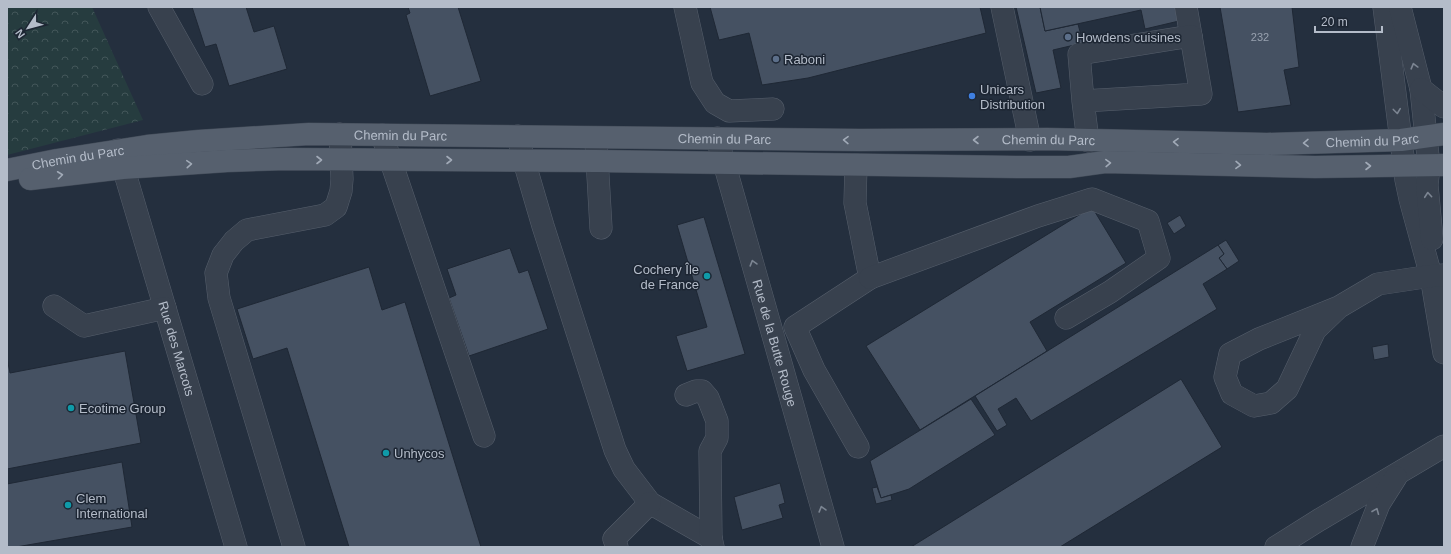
<svg xmlns="http://www.w3.org/2000/svg" width="1451" height="554" font-family="Arial,sans-serif">
  <defs>
    <pattern id="forest-crowns" width="20" height="18" patternUnits="userSpaceOnUse"><rect width="20" height="18" fill="#263c3f"/><path d="M2 6a3 3 0 1 1 6 0M12 15a3 3 0 1 1 6 0" fill="none" stroke="#435659"/></pattern>
  </defs>
  <rect width="100%" height="100%" fill="#242f3e"/>
  <polygon fill="url(#forest-crowns)" points="7,7 92,7 143,120 7,155"/>
  <g fill="#455162" stroke="#1f2835">
    <polygon points="192,7 246,7 254,32 274,26 287,69 229,86 216,44 205,47"/>
    <polygon points="408,7 458,7 481,81 430,96 406,15 410,13"/>
    <polygon points="710,7 980,7 986,33 808,78 762,85 749,33 719,40"/>
    <polygon points="1016,7 1040,7 1045,31 1078,24 1083,43 1053,50 1061,88 1036,93"/>
    <polygon points="1040,7 1176,7 1179,21 1145,29 1141,10 1045,31"/>
    <polygon points="1220,7 1292,7 1299,67 1284,70 1291,105 1238,112"/>
    <polygon points="1092,207 1126,263 1030,322 1047,351 920,430 866,346"/>
    <polygon points="1180,215 1186,226 1174,234 1167,223"/>
    <polygon points="704,217 745,354 687,371 676,336 707,327 677,225"/>
    <polygon points="1226,240 1239,261 1227,269 1219,258 1224,254 1218,245"/>
    <polygon points="1218,245 1224,254 1219,258 1227,269 1203,284 1217,309 1031,421 1016,398 998,409 1007,425 997,431 975,396"/>
    <polygon points="510,248 519,273 528,270 548,329 469,356 449,298 456,295 447,269"/>
    <polygon points="369,267 382,310 405,302 481,547 349,547 287,348 253,359 237,309"/>
    <polygon points="1388,344 1389,357 1374,360 1372,347"/>
    <polygon points="125,351 141,443 7,469 7,358 10,373"/>
    <polygon points="1181,379 1222,447 1060,547 911,547"/>
    <polygon points="971,399 995,435 909,489 881,498 870,461"/>
    <polygon points="122,462 132,527 16,547 7,547 7,484"/>
    <polygon points="780,483 785,503 779,505 783,518 742,530 734,497"/>
    <polygon points="877,487 881,498 891,495 892,500 876,504 872,488"/>
  </g>
  <g fill="none" stroke-linecap="round" stroke-linejoin="round">
    <g stroke="#565f6c" stroke-width="23">
      <g id="minor">
        <polyline points="159,7 202,84"/>
        <polyline points="685,7 702,83 715,103 729,111 773,109"/>
        <polyline points="1002,7 1030,140"/>
        <polyline points="1186,7 1191,36"/>
        <polyline points="1384,7 1406,180 1410,199 1431,276 1444,353"/>
        <polyline points="1400,7 1421,89 1429,166 1427,185 1432,239"/>
        <polyline points="1421,89 1444,107"/>
        <polyline points="1083,101 1079,54 1191,36 1201,94 1083,101 1088,141"/>
        <polyline points="382,135 484,436"/>
        <polyline points="518,136 524,161 543,226 615,450 624,469 650,503 711,538 713,547"/>
        <path id="s1" d="M 717,138 L 833,547"/>
        <polyline points="596,141 601,228"/>
        <path id="s2" d="M 118,150 L 236,547"/>
        <polyline points="856,165 855,203 870,278 795,327 814,370 858,447"/>
        <polyline points="870,278 1038,216 1092,199 1148,221 1159,258 1110,292 1066,318"/>
        <polyline points="54,306 84,326 165,308"/>
        <polyline points="1339,307 1315,330 1287,389 1271,403 1254,406 1232,394 1225,377 1230,354 1259,339 1339,307 1378,284 1431,276 1444,275"/>
        <polyline points="686,395 696,391 702,391 708,398 717,421 717,438 710,451 711,538"/>
        <polyline points="294,547 219,298 216,273 223,255 234,241 247,230 325,215 336,207 341,191 342,179 340,134"/>
        <polyline points="617,547 614,539 650,503"/>
        <polyline points="1276,547 1319,520 1444,446"/>
        <polyline points="1362,547 1379,504 1396,477"/>
      </g>
    </g>
    <g stroke="#414a57" stroke-width="23">
      <g id="major">
        <path id="s3" d="M 7,170 L 57,160 L 147,146 L 199,141 L 309,134 L 860,140 L 1047,139 L 1267,144 L 1401,140 L 1444,134"/>
        <polyline points="30,179 123,168 227,161 286,159 597,161 1016,167 1069,167 1105,162 1315,167 1444,165"/>
      </g>
    </g>
    <use href="#minor" stroke="#38414e" stroke-width="22"/>
    <use href="#major" stroke="#56606e" stroke-width="22"/>
  </g>
  <defs><path id="oneway-chevron" d="M-2-3.5L2.5 0L-2 3.5" fill="none" stroke-width="1.6" stroke-linecap="round" stroke-linejoin="round"/></defs>
  <g stroke="#7c8592">
    <use href="#oneway-chevron" transform="translate(1414 66) rotate(-105)"/>
    <use href="#oneway-chevron" transform="translate(1397 111) rotate(83)"/>
    <use href="#oneway-chevron" transform="translate(1428 195) rotate(-95)"/>
    <use href="#oneway-chevron" transform="translate(753 263) rotate(-106)"/>
    <use href="#oneway-chevron" transform="translate(822 509) rotate(-106)"/>
    <use href="#oneway-chevron" transform="translate(1376 511) rotate(-68)"/>
  </g>
  <g stroke="#a1aab7">
    <use href="#oneway-chevron" transform="translate(846 140) rotate(-179)"/>
    <use href="#oneway-chevron" transform="translate(976 140) rotate(180)"/>
    <use href="#oneway-chevron" transform="translate(1176 142) rotate(-179)"/>
    <use href="#oneway-chevron" transform="translate(1306 143) rotate(179)"/>
    <use href="#oneway-chevron" transform="translate(319 160)"/>
    <use href="#oneway-chevron" transform="translate(449 160)"/>
    <use href="#oneway-chevron" transform="translate(1108 163) rotate(-2)"/>
    <use href="#oneway-chevron" transform="translate(189 164) rotate(-4)"/>
    <use href="#oneway-chevron" transform="translate(1238 165) rotate(1)"/>
    <use href="#oneway-chevron" transform="translate(1368 166)"/>
    <use href="#oneway-chevron" transform="translate(60 175) rotate(-7)"/>
  </g>
  <g fill="#5c6f8a" stroke="#1d2633" stroke-width="1.5">
    <circle cx="1068" cy="37" r="4"/>
    <circle cx="776" cy="59" r="4"/>
  </g>
  <circle fill="#3f7fe0" stroke="#1d2633" stroke-width="1.5" cx="972" cy="96" r="4"/>
  <g fill="#0f9aa8" stroke="#1d2633" stroke-width="1.5">
    <circle cx="707" cy="276" r="4"/>
    <circle cx="71" cy="408" r="4"/>
    <circle cx="386" cy="453" r="4"/>
    <circle cx="68" cy="505" r="4"/>
  </g>
  <g text-anchor="middle" dominant-baseline="central" stroke-width="3" stroke-linejoin="round" paint-order="stroke">
    <g font-size="11" fill="#98a1af">
      <text x="1260" y="37">232</text>
    </g>
    <g font-size="13" fill="#b4bcc9" stroke="#1d2633" text-anchor="start">
      <text x="1076" y="37">Howdens cuisines</text>
      <text x="784" y="59">Raboni</text>
      <text x="980" y="89">Unicars<tspan x="980" dy="15">Distribution</tspan></text>
      <text x="699" y="269" text-anchor="end">Cochery Île<tspan x="699" dy="15">de France</tspan></text>
      <text x="79" y="408">Ecotime Group</text>
      <text x="394" y="453">Unhycos</text>
      <text x="76" y="498">Clem<tspan x="76" dy="15">International</tspan></text>
    </g>
    <g font-size="13" fill="#b4bcc9" stroke="#1d2633">
      <text stroke="none"><textPath href="#s3" startOffset="396">Chemin du Parc</textPath></text>
      <text stroke="none"><textPath href="#s3" startOffset="720">Chemin du Parc</textPath></text>
      <text stroke="none"><textPath href="#s3" startOffset="1044">Chemin du Parc</textPath></text>
      <text stroke="none"><textPath href="#s3" startOffset="1368">Chemin du Parc</textPath></text>
      <text stroke="none"><textPath href="#s3" startOffset="72">Chemin du Parc</textPath></text>
      <text stroke="none"><textPath href="#s1" startOffset="213">Rue de la Butte Rouge</textPath></text>
      <text stroke="none"><textPath href="#s2" startOffset="207">Rue des Marcots</textPath></text>
    </g>
  </g>
  <rect width="1451" height="554" fill="none" stroke="#b4bcc9" stroke-width="16"/>
  <g transform="translate(28 28) rotate(234)" stroke="#1d2633" stroke-width="3" paint-order="stroke">
  <path d="M0-3L7 15L0 10L-7 15Z" fill="#b4bcc9"/>
  <text y="-6" font-size="11" font-weight="bold" text-anchor="middle" fill="#b4bcc9">N</text>
  </g>
  <path d="M1315 26v6h67v-6" fill="none" stroke="#b4bcc9" stroke-width="2"/>
  <text x="1321" y="26" font-size="12" fill="#b4bcc9" stroke="#1d2633" stroke-width="3" paint-order="stroke">20 m</text>
</svg>
